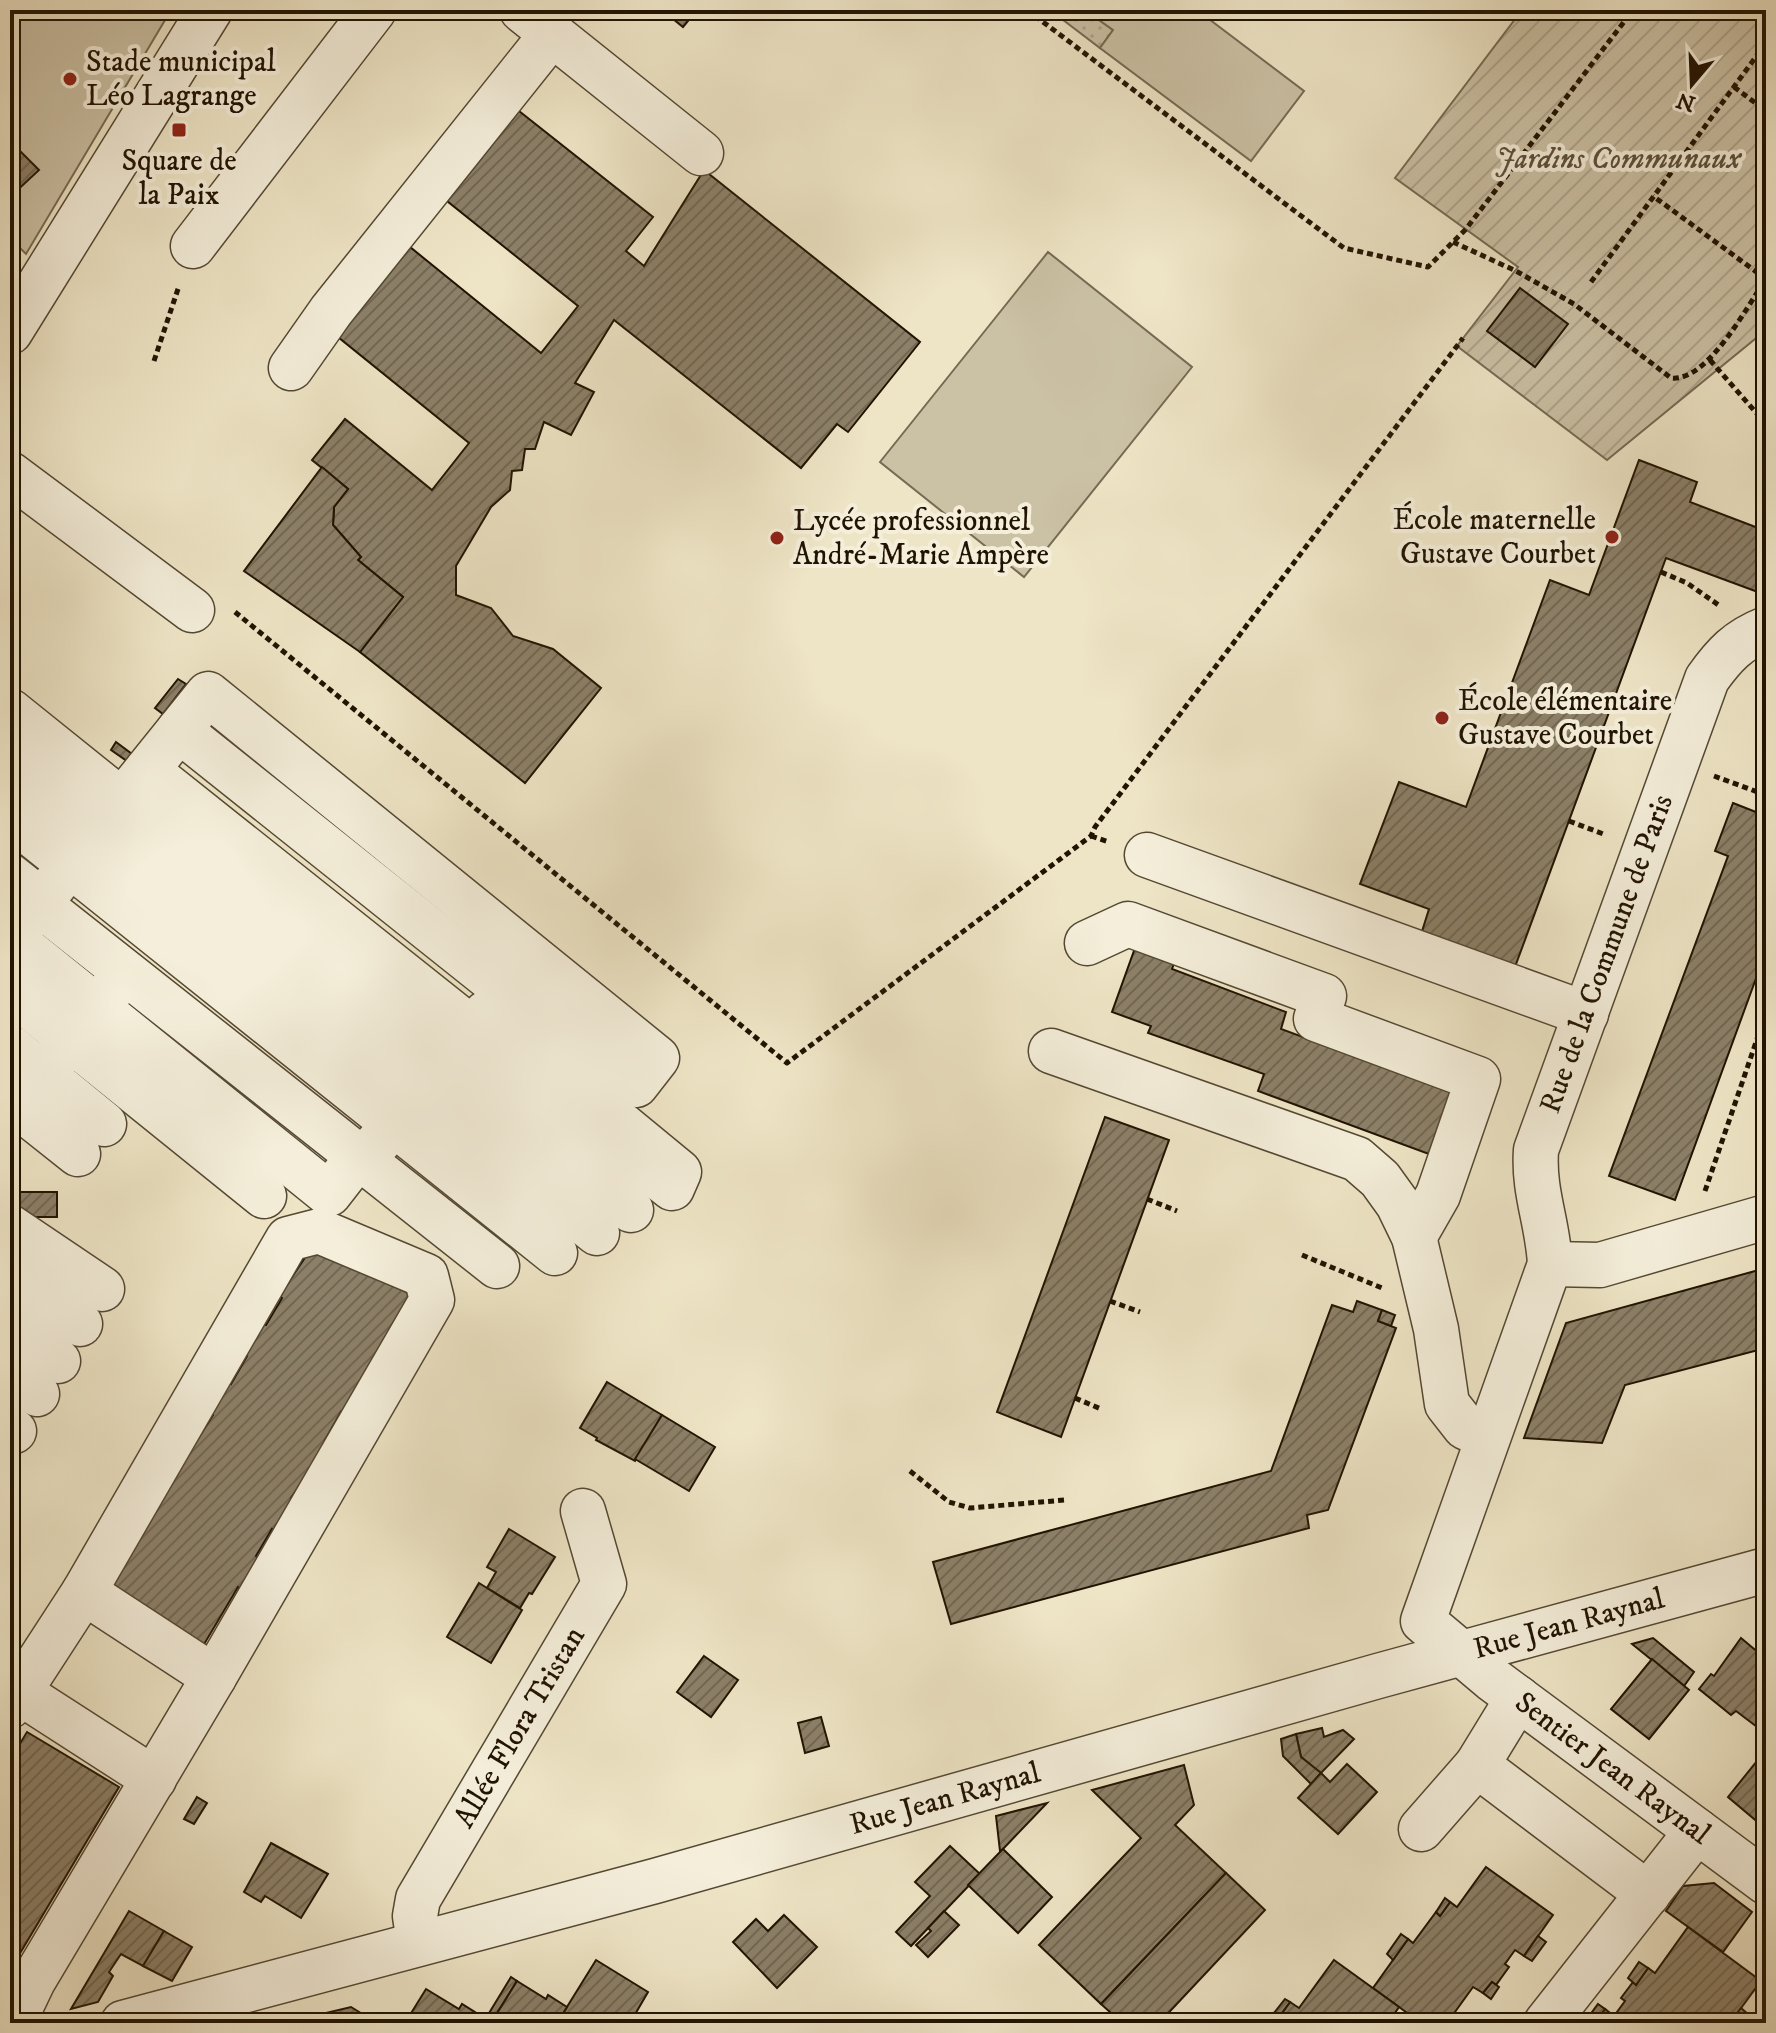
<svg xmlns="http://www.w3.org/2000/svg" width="1776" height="2033" font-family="'IM FELL DW Pica',serif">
  <defs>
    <pattern id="grass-dots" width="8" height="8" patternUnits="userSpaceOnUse" patternTransform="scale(2)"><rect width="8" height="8" fill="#cbc1a5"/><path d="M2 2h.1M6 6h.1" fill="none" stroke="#aea58c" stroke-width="1.8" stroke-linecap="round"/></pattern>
    <pattern id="garden-furrows" width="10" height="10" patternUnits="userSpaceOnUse" patternTransform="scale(2)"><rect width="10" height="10" fill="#cbc1a5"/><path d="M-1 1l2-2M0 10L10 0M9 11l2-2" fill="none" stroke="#aea58c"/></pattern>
    <pattern id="building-hatch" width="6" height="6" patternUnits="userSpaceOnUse" patternTransform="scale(2)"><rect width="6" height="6" fill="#8c8068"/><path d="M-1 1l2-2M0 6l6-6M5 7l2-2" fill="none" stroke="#726853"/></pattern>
  </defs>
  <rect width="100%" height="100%" fill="#eee5c6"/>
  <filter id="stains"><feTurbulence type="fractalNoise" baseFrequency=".0025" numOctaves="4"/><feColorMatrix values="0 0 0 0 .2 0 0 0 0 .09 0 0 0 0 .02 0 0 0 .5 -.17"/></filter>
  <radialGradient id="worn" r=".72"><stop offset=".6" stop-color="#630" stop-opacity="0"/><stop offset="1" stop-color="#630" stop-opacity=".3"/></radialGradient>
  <polygon fill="url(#grass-dots)" stroke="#766a54" stroke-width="2" points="1050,10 1085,10 1113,30 1100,48"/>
  <g fill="#cbc1a5" stroke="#766a54" stroke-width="2">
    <polygon points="10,10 171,10 26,254 10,238"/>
    <polygon points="1085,10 1197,10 1304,91 1251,161 1100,48 1113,30"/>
    <polygon points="1048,252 1192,367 1024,577 880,462"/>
  </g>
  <polygon fill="url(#garden-furrows)" stroke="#766a54" stroke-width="2" points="1522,10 1766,10 1766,330 1607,460 1457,346 1518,267 1395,178"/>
  <g fill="url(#building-hatch)" stroke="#211302" stroke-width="2">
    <polygon points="662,10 697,10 683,27"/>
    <polygon points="519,111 653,217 626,251 644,266 704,170 920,342 848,432 837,424 801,468 614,320 575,383 594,392 571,435 544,422 535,449 525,449 522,470 512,471 510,490 491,507 456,566 456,595 491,608 513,636 553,649 601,688 525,783 360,652 403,597 358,560 361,557 333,525 334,507 348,489 312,460 345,419 432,490 469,443 338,337 410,247 541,353 578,306 447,201"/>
    <polygon points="10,141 39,170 10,197"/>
    <polygon points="1520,288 1568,324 1535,367 1487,331"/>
    <polygon points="1639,460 1697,482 1690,502 1766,531 1766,595 1666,558 1512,975 1419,941 1429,909 1360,884 1399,782 1466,807 1550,580 1589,595"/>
    <polygon points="322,467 348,489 334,507 333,525 361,557 358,560 403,597 360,652 244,571"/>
    <polygon points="178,679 186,684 163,714 155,708"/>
    <polygon points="116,742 132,754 127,761 111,750"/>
    <polygon points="1733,803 1766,816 1766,951 1675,1200 1609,1176 1728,856 1715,851"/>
    <polygon points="1135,948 1175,961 1172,969 1286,1012 1281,1029 1459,1095 1437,1157 1258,1091 1264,1074 1148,1033 1151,1026 1112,1012"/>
    <polygon points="1105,1117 1169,1140 1061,1437 997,1412"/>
    <rect x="10" y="1192" width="47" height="25"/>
    <polygon points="317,1240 411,1295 344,1414 341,1412 325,1440 328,1441 291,1498 293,1500 275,1531 272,1529 256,1556 259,1558 240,1589 238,1587 203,1646 109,1590 194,1440 196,1442 213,1415 210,1413 228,1382 231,1384 247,1356 244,1355 263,1324 266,1325 282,1298 279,1296"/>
    <polygon points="1766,1268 1766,1348 1625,1385 1602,1443 1524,1438 1566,1323"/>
    <polygon points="1357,1301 1382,1310 1378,1321 1396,1328 1328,1510 1307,1515 1309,1528 951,1624 933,1562 1271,1471 1332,1305 1353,1312"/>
    <polygon points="1382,1310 1395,1315 1391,1326 1378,1321"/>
    <polygon points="607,1382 662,1415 635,1461 596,1440 597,1438 580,1428"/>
    <polygon points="662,1415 715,1447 689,1491 635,1459"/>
    <polygon points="509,1529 555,1557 532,1594 529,1593 520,1608 487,1588 496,1572 487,1567"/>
    <polygon points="479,1583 522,1610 491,1663 447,1637"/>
    <polygon points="1653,1638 1694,1672 1684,1686 1632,1644"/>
    <polygon points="1741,1638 1766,1659 1766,1724 1761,1730 1736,1711 1731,1715 1699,1689 1711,1674 1714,1676"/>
    <polygon points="704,1656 738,1680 711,1717 677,1692"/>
    <polygon points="1652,1659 1689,1690 1649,1739 1611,1709"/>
    <polygon points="821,1717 829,1746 805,1753 798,1723"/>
    <polygon points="1322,1728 1324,1737 1343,1730 1354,1739 1321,1773 1301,1757 1296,1734"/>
    <polygon points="27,1732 119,1787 13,1965 10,1964 10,1760"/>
    <polygon points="1296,1734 1301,1757 1321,1773 1311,1784 1283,1756 1281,1739"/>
    <polygon points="1765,1751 1766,1753 1766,1829 1728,1797"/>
    <polygon points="1347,1764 1377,1792 1338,1834 1298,1798 1321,1773 1330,1782"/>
    <polygon points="1184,1765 1194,1805 1175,1825 1226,1873 1101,2004 1039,1945 1141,1838 1092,1790"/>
    <polygon points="197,1797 207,1803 194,1824 184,1819"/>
    <polygon points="1047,1803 1003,1849 1000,1851 996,1816"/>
    <polygon points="271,1843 328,1874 301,1918 265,1896 261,1902 244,1892"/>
    <polygon points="950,1846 980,1874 911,1946 896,1932 930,1896 915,1882"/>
    <polygon points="1003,1849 1052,1897 1018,1933 968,1885"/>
    <polygon points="1486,1867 1553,1915 1524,1956 1515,1950 1505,1964 1509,1967 1496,1985 1492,1982 1483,1993 1473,1987 1447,2023 1421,2023 1373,1988 1408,1939 1413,1943 1436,1912 1440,1916 1450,1902 1457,1907"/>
    <polygon points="1226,1873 1265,1910 1159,2023 1122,2023 1101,2004"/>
    <polygon points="1714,1883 1752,1912 1723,1952 1666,1911 1683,1886"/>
    <polygon points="1445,1898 1450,1902 1440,1916 1436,1912"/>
    <polygon points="129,1911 164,1931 143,1966 121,1954 109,1972 113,1976 98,2002 71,2009"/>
    <polygon points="944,1911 959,1925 928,1957 916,1945 931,1931 928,1928"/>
    <polygon points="784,1915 817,1947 777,1988 733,1942 756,1919 768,1931"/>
    <polygon points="1688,1927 1761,1981 1730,2023 1595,2023 1605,2009 1614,2016 1625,2001 1621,1998 1633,1982 1636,1985 1648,1968 1655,1973"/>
    <polygon points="164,1931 192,1947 172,1981 143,1966"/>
    <polygon points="1401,1934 1408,1939 1393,1960 1387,1954"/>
    <polygon points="1538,1936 1546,1942 1532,1961 1524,1956"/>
    <polygon points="596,1960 648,1992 630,2023 557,2023"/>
    <polygon points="1334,1960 1399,2007 1388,2023 1267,2023 1274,2013 1279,2017 1290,2002 1299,2008"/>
    <polygon points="1639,1962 1648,1968 1636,1985 1628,1978"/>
    <polygon points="511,1977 517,1981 491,2023 483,2023"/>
    <polygon points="517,1981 546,1999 548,1995 567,2007 557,2023 491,2023"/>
    <polygon points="1492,1982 1499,1987 1491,1999 1483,1993"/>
    <polygon points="426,1989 459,2009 462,2004 486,2019 483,2023 405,2023"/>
    <polygon points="1285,1999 1290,2002 1279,2017 1274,2013"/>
    <polygon points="1598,2004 1605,2009 1595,2023 1584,2023"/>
    <polygon points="351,2007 377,2023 313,2023 317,2015"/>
    <polygon points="1741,2008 1749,2015 1743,2023 1730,2023"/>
  </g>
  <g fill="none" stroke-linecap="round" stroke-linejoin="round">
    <g stroke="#544833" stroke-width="47">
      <g id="minor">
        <polyline points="522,10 701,153"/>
        <polyline points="193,246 374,10"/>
        <polyline points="10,332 210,10"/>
        <polyline points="291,368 331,311 552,34"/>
        <polyline points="10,474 192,610"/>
        <path id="s1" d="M 1766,629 C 1738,640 1724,655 1707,679 L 1536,1150 C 1533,1192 1548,1223 1550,1264 L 1423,1621 L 1492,1679 L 1766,1882"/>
        <polyline points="10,711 631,1210"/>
        <polyline points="179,730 505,990"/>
        <polyline points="10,762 597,1233"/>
        <polyline points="147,770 672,1188 679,1172 486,1013"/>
        <polyline points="10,817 555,1253"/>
        <polyline points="1147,855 1586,1014"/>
        <polyline points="10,876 39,899 39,904 497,1266"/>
        <polyline points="10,937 329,1194 357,1158 371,1151 439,1069"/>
        <polyline points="10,940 208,694 657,1058 636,1085 510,983"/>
        <polyline points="1087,943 1128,924 1324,996 1316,1019 1478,1079 1438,1195 1414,1237"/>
        <polyline points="10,991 264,1196"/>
        <polyline points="10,1047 104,1124"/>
        <polyline points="1051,1051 1357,1159 1380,1179 1398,1204 1414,1237 1436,1329 1447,1404 1465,1427 1487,1437"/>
        <polyline points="10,1100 78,1154"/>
        <polyline points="10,1116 116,984"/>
        <polyline points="10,1227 102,1289"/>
        <polyline points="1550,1264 1600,1265 1766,1217"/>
        <polyline points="10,1277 80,1324"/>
        <polyline points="10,1329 58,1361"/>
        <polyline points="10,1377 37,1394"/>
        <polyline points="10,1428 14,1431"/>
        <polyline points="84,1592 288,1239 319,1231 426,1276 432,1300 214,1677"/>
        <polyline points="19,1692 154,1779"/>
        <polyline points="10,1706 84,1592 214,1677 33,1981 13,2023"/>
        <polyline points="1477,1765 1518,1698"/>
        <polyline points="1421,1829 1477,1765 1648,1894"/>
        <path id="s2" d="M 419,1943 L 415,1916 L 418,1899 L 604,1584 L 583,1511"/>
        <path id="s3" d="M 123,2023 L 655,1881 L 1378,1676 L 1766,1570"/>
        <polyline points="1546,2023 1697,1831"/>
      </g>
    </g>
    <g stroke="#211302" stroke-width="5" stroke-dasharray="6 4" stroke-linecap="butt">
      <polyline points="1027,10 1344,248 1428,267 1466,229 1633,10"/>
      <polyline points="1734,87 1766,111"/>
      <path d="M 1453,242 L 1516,271 L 1574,304 L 1671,378 C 1708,382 1747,306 1766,279 L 1653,196"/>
      <polyline points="1591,282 1766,43"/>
      <polyline points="1710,360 1766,424"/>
      <polyline points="154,361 179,286"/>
      <polyline points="1661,572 1687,583 1720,606"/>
      <polyline points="235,612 787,1063 1091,836 1095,827 1463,338"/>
      <polyline points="1714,776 1766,795"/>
      <polyline points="1569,821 1606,835"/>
      <polyline points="1091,836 1109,842"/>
      <polyline points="1705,1191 1766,1013"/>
      <polyline points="1147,1199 1177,1211"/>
      <polyline points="1302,1255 1382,1288"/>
      <polyline points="1110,1301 1140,1312"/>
      <polyline points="1075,1398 1101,1409"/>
      <polyline points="910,1471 949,1502 970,1508 1065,1500"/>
    </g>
    <use href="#minor" stroke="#f4eeda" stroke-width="44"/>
  </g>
  <g fill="#8f2418" stroke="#f4eeda" stroke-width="3">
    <circle cx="70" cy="79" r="8"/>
    <rect x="171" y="122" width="16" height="16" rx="4"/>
    <circle cx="1612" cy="537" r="8"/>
    <circle cx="777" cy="538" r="8"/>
    <circle cx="1442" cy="718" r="8"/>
  </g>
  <g text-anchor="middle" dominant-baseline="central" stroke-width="8" stroke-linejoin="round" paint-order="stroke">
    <g font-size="30" fill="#211302" stroke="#f4eeda" text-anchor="start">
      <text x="86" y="62">Stade municipal<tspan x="86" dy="34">Léo Lagrange</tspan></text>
      <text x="179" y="161" text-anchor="middle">Square de<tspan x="179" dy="34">la Paix</tspan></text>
      <text x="1596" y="520" text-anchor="end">École maternelle<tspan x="1596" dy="34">Gustave Courbet</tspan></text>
      <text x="793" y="521">Lycée professionnel<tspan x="793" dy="34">André-Marie Ampère</tspan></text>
      <text x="1458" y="701">École élémentaire<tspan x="1458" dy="34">Gustave Courbet</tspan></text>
    </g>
    <g font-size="30" font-style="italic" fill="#5c503b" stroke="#f4eeda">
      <text x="1618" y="159">Jardins Communaux</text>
    </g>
    <g font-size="30" fill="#211302" stroke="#f4eeda">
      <text transform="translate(1607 954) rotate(-70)">Rue de la Commune de Paris</text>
      <text stroke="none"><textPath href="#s3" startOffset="1500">Rue Jean Raynal</textPath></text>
      <text stroke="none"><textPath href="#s2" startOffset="244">Allée Flora Tristan</textPath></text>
      <text stroke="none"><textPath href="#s1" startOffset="1314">Sentier Jean Raynal</textPath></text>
      <text stroke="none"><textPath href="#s3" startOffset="852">Rue Jean Raynal</textPath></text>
    </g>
  </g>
  <rect width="1776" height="2033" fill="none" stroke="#eee5c6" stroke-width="40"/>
  <rect x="12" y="12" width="1752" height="2009" fill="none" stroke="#211302" stroke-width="4"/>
  <rect x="20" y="20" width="1736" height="1993" fill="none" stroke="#211302" stroke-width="2"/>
  <g transform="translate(1692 84) rotate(199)" stroke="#f4eeda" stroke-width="6" paint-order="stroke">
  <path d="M0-6L14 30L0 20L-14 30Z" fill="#211302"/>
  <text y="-12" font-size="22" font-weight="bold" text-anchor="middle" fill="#211302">N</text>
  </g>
  <rect width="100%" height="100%" filter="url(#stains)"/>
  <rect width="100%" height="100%" fill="url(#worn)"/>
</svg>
